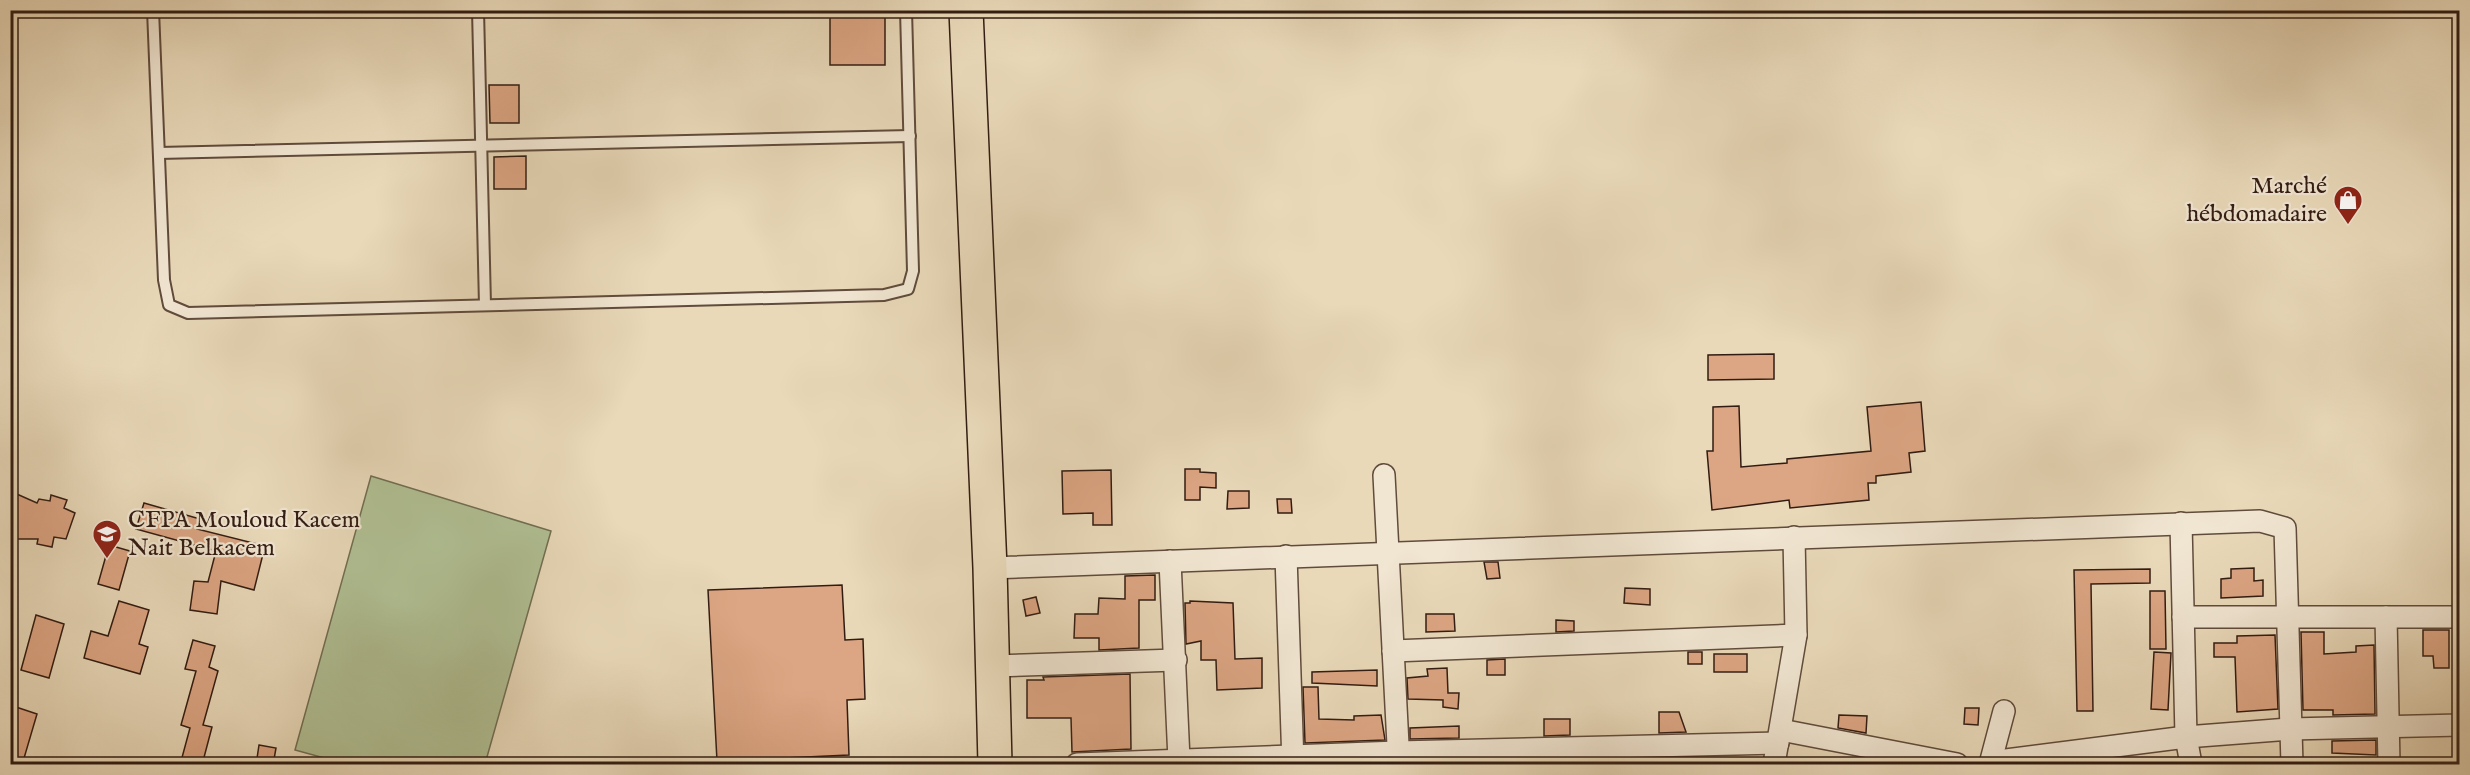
<svg xmlns="http://www.w3.org/2000/svg" width="2470" height="775" font-family="'IM FELL English',serif">
  <rect width="100%" height="100%" fill="#e9d9b9"/>
  <filter id="stains"><feTurbulence type="fractalNoise" baseFrequency=".00333" numOctaves="4"/><feColorMatrix values="0 0 0 0 .2 0 0 0 0 .09 0 0 0 0 .02 0 0 0 .5 -.17"/></filter>
  <radialGradient id="worn" r=".72"><stop offset=".6" stop-color="#630" stop-opacity="0"/><stop offset="1" stop-color="#630" stop-opacity=".3"/></radialGradient>
  <polygon fill="#b0c094" stroke="#716e53" stroke-width="1.5" points="371,476 551,531 485,764 346,764 295,750"/>
  <g fill="#dca583" stroke="#321c12" stroke-width="1.5">
    <rect x="830" y="11" width="55" height="54"/>
    <polygon points="489,85 519,85 519,123 490,123"/>
    <polygon points="526,156 526,189 494,189 494,157"/>
    <polygon points="1774,354 1774,379 1708,380 1708,355"/>
    <polygon points="1921,402 1925,451 1909,453 1911,472 1876,476 1876,483 1868,483 1869,500 1790,508 1789,500 1712,510 1707,451 1713,451 1713,407 1739,406 1741,467 1787,463 1787,459 1871,451 1867,407"/>
    <polygon points="1185,469 1200,469 1200,472 1216,473 1216,488 1200,487 1200,500 1185,500"/>
    <polygon points="1111,470 1112,525 1093,525 1093,513 1063,514 1062,471"/>
    <polygon points="10,491 37,503 39,499 50,501 51,495 67,500 64,508 75,513 66,539 54,537 52,547 37,544 38,539 10,539"/>
    <polygon points="1228,491 1249,491 1249,508 1227,509"/>
    <polygon points="1277,499 1291,499 1292,513 1278,513"/>
    <polygon points="144,503 200,519 197,529 265,546 254,590 221,581 217,614 190,610 194,581 208,582 216,551 136,529"/>
    <polygon points="109,545 130,551 119,590 98,584"/>
    <polygon points="1484,562 1498,562 1500,578 1487,579"/>
    <polygon points="2254,568 2254,581 2263,580 2263,596 2221,598 2221,579 2231,578 2231,569"/>
    <polygon points="2150,569 2150,583 2091,584 2093,711 2077,711 2074,570"/>
    <polygon points="1155,575 1155,600 1139,600 1139,648 1099,650 1099,638 1074,638 1075,614 1098,614 1099,598 1125,599 1125,576"/>
    <polygon points="842,585 845,640 863,639 865,699 847,700 849,755 717,761 708,590"/>
    <polygon points="1625,588 1650,589 1650,605 1624,603"/>
    <polygon points="2150,591 2165,591 2166,649 2150,649"/>
    <polygon points="1036,597 1040,613 1026,616 1023,600"/>
    <polygon points="119,601 149,610 139,644 148,647 140,674 84,658 91,631 108,636"/>
    <polygon points="1190,601 1233,603 1235,659 1262,658 1262,688 1217,690 1216,660 1201,660 1201,641 1186,644 1185,603 1190,603"/>
    <polygon points="1426,614 1454,614 1455,631 1426,632"/>
    <polygon points="36,615 64,624 49,678 21,670"/>
    <polygon points="1556,620 1574,621 1574,631 1556,632"/>
    <polygon points="2423,630 2449,630 2449,668 2434,668 2433,656 2423,656"/>
    <polygon points="2301,632 2324,632 2324,654 2356,652 2356,646 2374,645 2375,714 2333,715 2333,710 2303,710"/>
    <polygon points="2275,635 2278,709 2237,712 2235,657 2214,657 2214,643 2237,643 2237,636"/>
    <polygon points="193,640 215,646 209,667 218,671 203,725 212,727 202,765 180,765 190,728 181,725 196,671 185,669"/>
    <rect x="1688" y="652" width="14" height="12"/>
    <polygon points="2154,652 2171,653 2168,710 2151,709"/>
    <rect x="1714" y="654" width="33" height="18"/>
    <polygon points="1505,659 1505,675 1487,675 1487,660"/>
    <polygon points="1447,668 1448,693 1459,693 1458,709 1443,707 1443,700 1408,699 1407,678 1428,676 1427,669"/>
    <polygon points="1377,670 1377,686 1312,683 1312,672"/>
    <polygon points="1130,674 1131,749 1072,752 1071,718 1027,718 1027,680 1044,680 1043,677"/>
    <polygon points="1303,687 1318,687 1319,719 1354,720 1354,716 1381,715 1385,740 1305,743"/>
    <polygon points="10,705 37,714 22,765 10,765"/>
    <polygon points="1965,708 1979,708 1978,725 1964,724"/>
    <polygon points="1659,712 1679,712 1686,732 1659,733"/>
    <polygon points="1839,715 1867,716 1866,733 1838,728"/>
    <polygon points="1544,719 1570,719 1570,735 1544,736"/>
    <polygon points="1459,726 1459,738 1410,739 1410,728"/>
    <polygon points="2376,740 2376,755 2332,753 2332,741"/>
    <polygon points="259,745 276,748 273,765 256,765"/>
  </g>
  <g fill="none" stroke-linecap="round" stroke-linejoin="round">
    <g stroke="#604b3c" stroke-width="14">
      <g id="lane">
        <polyline points="153,10 164,280 169,305 188,313 884,295 908,289 913,271 906,10"/>
        <polyline points="478,10 485,305"/>
        <polyline points="159,153 910,136"/>
      </g>
    </g>
    <g stroke="#604b3c" stroke-width="24">
      <g id="street">
        <polyline points="1384,475 1399,764"/>
        <polyline points="2181,523 2186,737 2191,764"/>
        <polyline points="1286,556 1293,764"/>
        <polyline points="1170,561 1179,760"/>
        <polyline points="990,568 2260,521 2285,528 2292,764"/>
        <polyline points="2183,617 2460,617"/>
        <polyline points="2386,617 2389,764"/>
        <polyline points="1393,651 1796,635"/>
        <polyline points="992,666 1176,660"/>
        <polyline points="1781,730 1957,764"/>
        <polyline points="1077,764 1398,752 1778,743"/>
        <polyline points="1774,764 1796,635 1794,537"/>
        <polyline points="1990,764 2004,711"/>
        <polyline points="1999,764 2006,760 2186,737 2290,729 2460,725"/>
      </g>
    </g>
    <g stroke="#321c12" stroke-width="36">
      <polyline id="primary" points="966,10 990,568 995,764"/>
    </g>
    <use href="#lane" stroke="#f1e6d2" stroke-width="10"/>
    <use href="#street" stroke="#f1e6d2" stroke-width="21"/>
    <use href="#primary" stroke="#e9d9b9" stroke-width="33"/>
  </g>
  <defs>
    <g id="shop-pin" transform="scale(1.5)"><path d="M0 17L-7.5 6A9.5 9.5 0 1 1 7.5 6Z" fill="#8f2418" stroke="#f1e6d2"/><path d="M-5-2.5h2.3a2.7 3.5 0 0 1 5.4 0H5L5.5 6h-11ZM-1.5-2.5h3a1.5 2.3 0 0 0-3 0Z" fill="#fff"/></g>
    <g id="university-pin" transform="scale(1.5)"><path d="M0 17L-7.5 6A9.5 9.5 0 1 1 7.5 6Z" fill="#8f2418" stroke="#f1e6d2"/><path d="M0-5L7-2L0 1L-7-2ZM-4 1L0 2.5L4 1V4Q0 6-4 4Z" fill="#fff"/></g>
  </defs>
  <g fill-rule="evenodd">
    <use href="#shop-pin" x="2348" y="200"/>
    <use href="#university-pin" x="107" y="534"/>
  </g>
  <g text-anchor="middle" dominant-baseline="central" stroke-width="4.5" stroke-linejoin="round" paint-order="stroke">
    <g font-size="24" fill="#321c12" stroke="#f1e6d2" text-anchor="end">
      <text x="2327" y="186">Marché<tspan x="2327" dy="28">hébdomadaire</tspan></text>
      <text x="128" y="520" text-anchor="start">CFPA Mouloud Kacem<tspan x="128" dy="28">Nait Belkacem</tspan></text>
    </g>
  </g>
  <rect width="2470" height="775" fill="none" stroke="#e9d9b9" stroke-width="36"/>
  <rect x="12" y="12" width="2446" height="751" fill="none" stroke="#321c12" stroke-width="3"/>
  <rect x="18" y="18" width="2434" height="739" fill="none" stroke="#321c12" stroke-width="1.5"/>
  <rect width="100%" height="100%" filter="url(#stains)"/>
  <rect width="100%" height="100%" fill="url(#worn)"/>
</svg>
